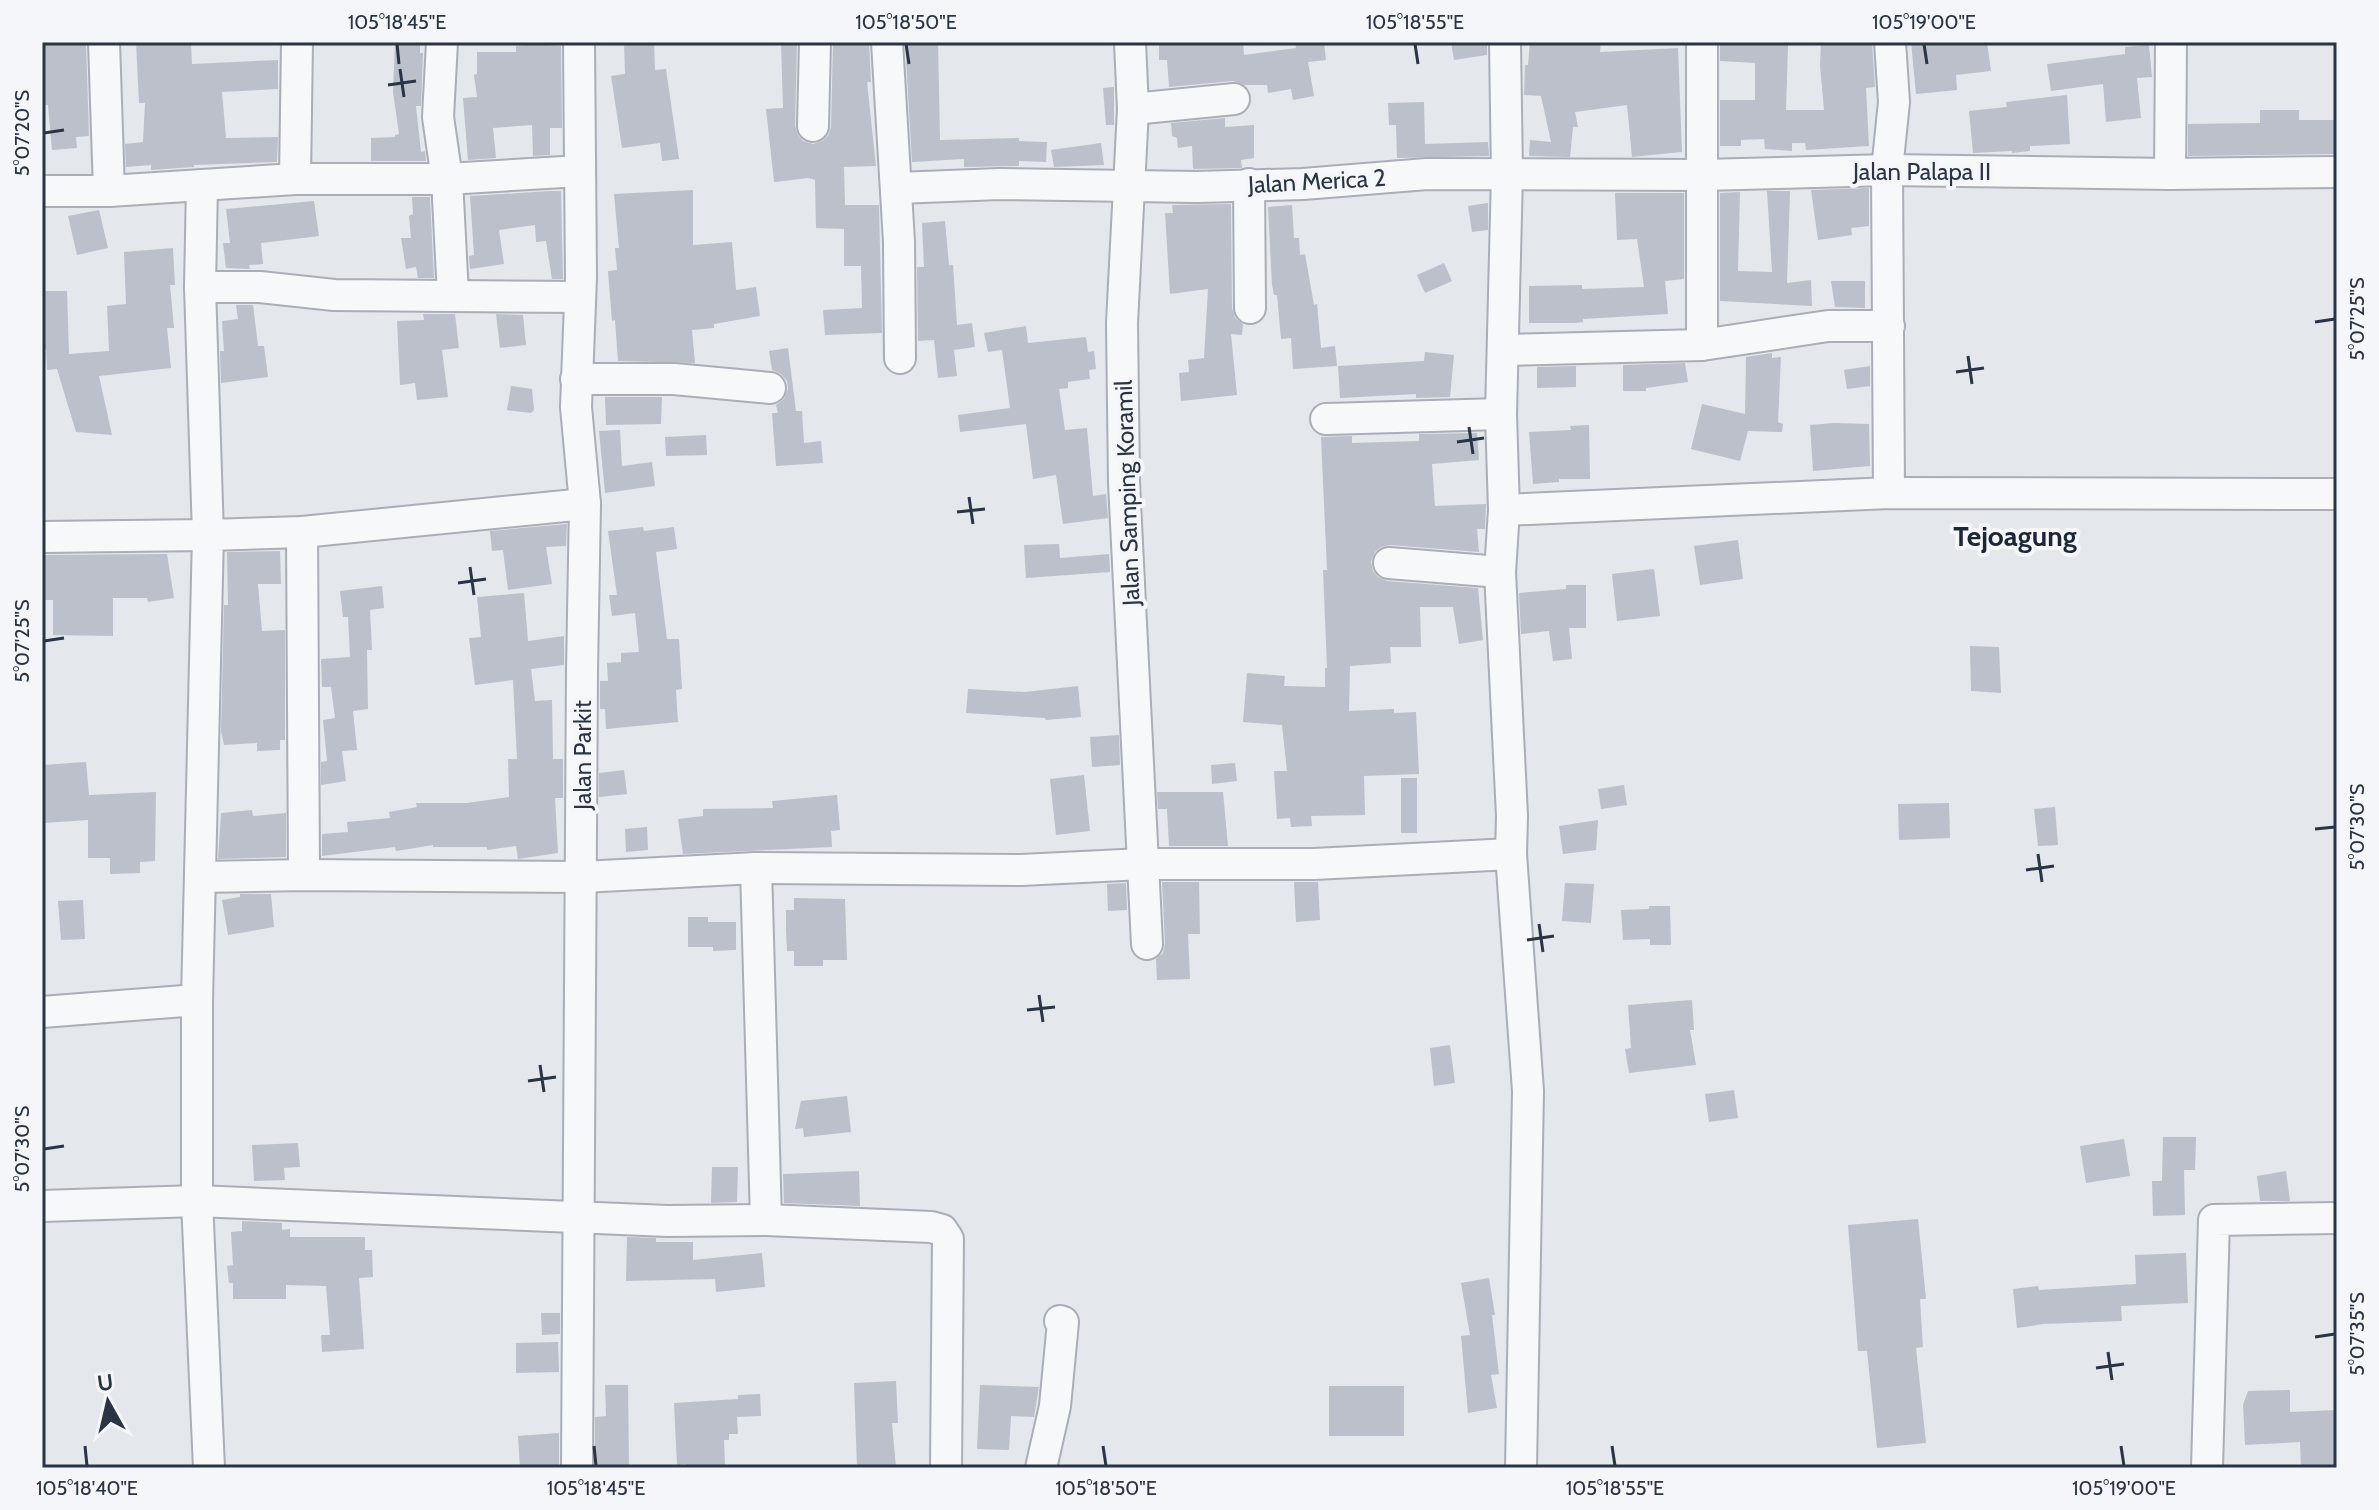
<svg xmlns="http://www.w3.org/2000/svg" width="2379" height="1510" font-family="Cabin,sans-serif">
  <rect width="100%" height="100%" fill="#e4e7ec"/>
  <g fill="#bbc0ca">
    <polygon points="42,42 86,42 89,136 76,137 77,148 52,150 48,105 42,105"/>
    <polygon points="136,42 191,42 192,64 278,60 278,89 222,92 226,138 278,137 277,162 194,165 194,167 151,170 151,165 126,167 125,144 143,142 145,103 139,103"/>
    <polygon points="395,42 420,42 420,53 423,53 421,106 416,106 421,152 425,151 426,161 371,161 371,138 395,137 395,135 399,134 393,92"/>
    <polygon points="624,42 654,42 655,70 666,69 679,159 662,161 660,143 622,148 611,76 625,74"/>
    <polygon points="781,42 797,42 795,126 798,135 803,141 813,144 822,141 828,136 831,127 833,42 842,42 842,45 869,42 871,82 867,82 876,166 844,167 845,205 879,205 882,333 825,335 823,310 862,308 861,266 844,266 844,229 816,228 815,180 809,178 774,182 766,109 783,108"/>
    <polygon points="905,42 938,42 940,140 1019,138 1019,141 1047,142 1046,162 1019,161 1019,166 964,167 964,159 912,162"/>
    <polygon points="1159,42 1243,42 1244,55 1296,48 1295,42 1324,42 1326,60 1308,62 1314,96 1293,100 1291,89 1268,93 1267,85 1244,85 1233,81 1169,87 1167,60 1159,60"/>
    <polygon points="1451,42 1487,42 1487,55 1454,60"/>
    <polygon points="1530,42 1601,42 1600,52 1678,48 1682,152 1632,157 1627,105 1575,112 1578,127 1573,127 1570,157 1529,156 1530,140 1551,142 1541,96 1524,95 1525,65 1528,65"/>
    <polygon points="1720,42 1788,45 1786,110 1824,110 1820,66 1821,42 1872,42 1875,87 1866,88 1869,146 1806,150 1805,143 1792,143 1792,151 1765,149 1764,139 1741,140 1741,146 1720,146 1720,100 1755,100 1755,63 1720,61"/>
    <polygon points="1911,42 1987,42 1991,71 1956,75 1957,90 1916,94"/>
    <polygon points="532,44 561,46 562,128 550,128 550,155 533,156 532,125 493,128 496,158 468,160 463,98 477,97 474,75 477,74 477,52 516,52 516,46"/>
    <polygon points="2149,45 2152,77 2137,78 2141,118 2106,122 2103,84 2051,91 2047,64 2125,54 2125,47"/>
    <polygon points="1114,87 1114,125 1106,125 1103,88"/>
    <polygon points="2067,95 2070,144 2030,146 2030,151 2012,153 2012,151 1973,153 1969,111 2007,107 2006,102"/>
    <polygon points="1424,102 1425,144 1488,142 1489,156 1397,158 1396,125 1389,125 1388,103"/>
    <polygon points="2260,110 2299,110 2299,120 2337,120 2337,154 2188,156 2188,124 2260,123"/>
    <polygon points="1225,118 1225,127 1254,125 1254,158 1241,160 1242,168 1193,169 1192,146 1178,148 1177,138 1172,136 1171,123"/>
    <polygon points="1101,143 1104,165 1054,167 1051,150"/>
    <polygon points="1869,188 1869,226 1851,228 1852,235 1818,240 1811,190"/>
    <polygon points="693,190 693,245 732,242 736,290 756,287 760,316 714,324 714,328 692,330 695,363 618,361 615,320 612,321 608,271 617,270 615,248 619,248 614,194"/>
    <polygon points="550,191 561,191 563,279 552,279 546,241 536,242 535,225 499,230 504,264 470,269 469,256 474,255 470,196"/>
    <polygon points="1767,191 1790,191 1787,283 1811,280 1812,306 1720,301 1720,193 1740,192 1738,271 1772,272"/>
    <polygon points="1615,193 1684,193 1684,279 1665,281 1668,314 1583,319 1583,322 1574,323 1529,323 1529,286 1582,285 1582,289 1644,287 1637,239 1617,240"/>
    <polygon points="412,197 430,197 434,278 418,278 416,267 406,269 401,238 411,238 409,216 413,214"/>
    <polygon points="314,201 319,236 261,243 263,264 249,265 250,269 226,268 223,243 230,243 226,209"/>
    <polygon points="1488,203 1488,230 1472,232 1468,206"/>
    <polygon points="1231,204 1232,308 1235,318 1243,324 1242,335 1231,334 1237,395 1181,401 1179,373 1189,372 1188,360 1204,358 1208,289 1170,294 1165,213 1173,213 1172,205"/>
    <polygon points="1292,205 1294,238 1299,238 1300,255 1305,254 1314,305 1317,304 1321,348 1335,346 1337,366 1293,369 1291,338 1281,339 1277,295 1274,295 1272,285 1268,207"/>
    <polygon points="99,210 108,248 77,255 68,216"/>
    <polygon points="945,221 949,265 953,265 957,325 972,323 975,347 954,350 957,376 938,378 934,340 918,341 917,267 924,267 922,223"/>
    <polygon points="173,248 175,285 170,285 174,328 167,328 171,368 99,376 112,435 76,432 57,369 47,370 46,349 42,350 42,291 67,291 69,354 109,351 107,306 126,304 124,252"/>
    <polygon points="1444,263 1452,281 1425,293 1417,275"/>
    <polygon points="1831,281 1865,281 1865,308 1835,307"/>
    <polygon points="236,305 253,305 258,346 264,346 268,377 221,383 220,351 224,351 222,321 238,319"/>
    <polygon points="423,314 455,314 459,348 442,350 448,397 417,400 415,383 400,385 397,321 424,320"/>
    <polygon points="496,314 523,315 526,345 500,348"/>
    <polygon points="1026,326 1028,343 1086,337 1088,352 1094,351 1096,369 1089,370 1090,379 1068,382 1068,388 1059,389 1065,430 1087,428 1093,496 1106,494 1108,518 1063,524 1056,475 1033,479 1026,424 960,432 958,415 1010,408 1002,350 988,352 984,333"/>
    <polygon points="788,348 796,411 802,411 804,443 821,441 823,463 776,466 772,413 778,413 776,405 784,399 788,389 787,381 781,374 772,370 769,351"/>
    <polygon points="1425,352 1454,355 1450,397 1416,398 1416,394 1340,398 1338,366 1424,361"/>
    <polygon points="1772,353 1772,358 1781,357 1778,422 1783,424 1782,432 1748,431 1740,461 1691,449 1702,404 1745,414 1746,357"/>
    <polygon points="1685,363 1688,382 1646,388 1646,391 1623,391 1623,365"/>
    <polygon points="1576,366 1576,387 1537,388 1537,367"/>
    <polygon points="1870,366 1870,386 1847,389 1844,370"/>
    <polygon points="511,386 532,389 534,410 531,413 507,410"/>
    <polygon points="605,397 662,397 661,424 606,425"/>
    <polygon points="1834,423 1869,424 1870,466 1813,471 1810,425"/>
    <polygon points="1589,425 1590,479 1559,479 1559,482 1533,484 1529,432 1571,430 1570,426"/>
    <polygon points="620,430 622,466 652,462 655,486 605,493 599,431"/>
    <polygon points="1477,433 1479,460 1432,464 1435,506 1486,504 1485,529 1477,529 1479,552 1390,545 1381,547 1375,552 1371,562 1373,571 1378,577 1387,581 1478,588 1483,640 1459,644 1453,607 1420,607 1421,647 1390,647 1391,663 1350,666 1349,711 1394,709 1394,713 1416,712 1419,774 1364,776 1365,815 1311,816 1312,826 1291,827 1290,818 1277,819 1274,771 1287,771 1282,725 1243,722 1247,673 1285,676 1284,686 1325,687 1325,668 1327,668 1323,570 1327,570 1321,437 1352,436 1352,443 1419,441 1419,434"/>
    <polygon points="706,435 707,455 666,456 665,437"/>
    <polygon points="567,524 566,546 546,547 552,584 508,590 503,550 492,551 490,531"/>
    <polygon points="643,527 644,531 674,527 677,549 656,552 667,639 679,639 682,689 676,690 678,722 606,729 605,709 600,709 600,681 608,681 607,663 621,662 621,653 639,652 635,613 612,616 609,595 617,595 608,531"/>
    <polygon points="1738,540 1743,579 1700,585 1694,546"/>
    <polygon points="1059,544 1060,558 1109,554 1110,572 1026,578 1024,545"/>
    <polygon points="280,551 281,584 258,584 262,631 285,630 285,740 280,740 280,750 257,751 257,743 224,745 221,731 224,605 228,605 227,552"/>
    <polygon points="167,554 174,598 148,602 147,598 113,598 113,636 53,635 53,600 42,600 42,555"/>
    <polygon points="1654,569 1660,616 1617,621 1612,574"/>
    <polygon points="1566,585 1586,585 1586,628 1569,628 1572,659 1553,661 1549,631 1521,634 1519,593 1566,589"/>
    <polygon points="382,586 384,608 370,610 372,650 367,650 368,709 353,711 357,750 342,751 346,781 321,785 321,762 327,761 323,720 335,718 331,687 322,687 321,659 350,657 348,617 343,617 340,591"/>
    <polygon points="524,593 528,641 564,636 564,665 531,669 535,701 552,700 553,759 563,759 563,798 555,798 558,853 518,859 516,846 487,850 487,847 433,847 433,845 396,851 395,847 322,856 322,834 348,832 347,822 390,818 389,812 417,807 416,803 467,803 509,797 508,759 517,759 513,680 475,685 469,638 481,637 477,597"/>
    <polygon points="1970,646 1999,647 2001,693 1971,691"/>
    <polygon points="1078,686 1081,717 1046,720 1045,718 966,713 968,689 1025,692"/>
    <polygon points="1119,735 1120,765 1092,767 1090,737"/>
    <polygon points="86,762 89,795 156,792 155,861 140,862 140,873 110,874 110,858 88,858 88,820 43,823 42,765"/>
    <polygon points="1235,763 1237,781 1212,784 1211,765"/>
    <polygon points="624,770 627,794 599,797 599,773"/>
    <polygon points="1084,775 1090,831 1056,835 1050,779"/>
    <rect x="1401" y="778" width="16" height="55"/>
    <polygon points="1624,785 1627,805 1601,809 1598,789"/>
    <polygon points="1157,792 1223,792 1228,846 1169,846 1167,809 1158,809"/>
    <polygon points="837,795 840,830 831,831 832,847 683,854 678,819 703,816 703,809 773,808 772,801"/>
    <polygon points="1949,803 1950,838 1899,840 1898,804"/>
    <polygon points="2055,807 2058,845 2038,846 2034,809"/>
    <polygon points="252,810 253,816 286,813 286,857 218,859 221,813"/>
    <polygon points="1598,820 1596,850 1563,854 1559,826"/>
    <polygon points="647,827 648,850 626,852 625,829"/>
    <polygon points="1162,882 1199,882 1200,934 1188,934 1190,979 1157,980 1156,959 1163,953 1165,943"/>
    <polygon points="1294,882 1318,882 1320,920 1296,922"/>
    <polygon points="1126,883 1127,910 1108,911 1107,884"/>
    <polygon points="1565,883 1594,884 1591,923 1562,921"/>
    <polygon points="240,894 271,894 274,927 228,935 222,900 240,897"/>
    <polygon points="794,898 845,899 847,960 823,960 823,966 794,966 794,951 787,951 786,929 786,910 794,910"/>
    <polygon points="83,900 85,939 61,940 58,901"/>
    <polygon points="1649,906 1670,906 1671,945 1650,945 1650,939 1623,940 1621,910 1649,909"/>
    <polygon points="688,917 708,917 708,922 736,922 736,950 713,951 713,947 688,947"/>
    <polygon points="1692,1000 1694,1030 1690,1030 1696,1065 1629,1073 1625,1049 1631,1048 1628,1005"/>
    <polygon points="1450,1045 1455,1083 1434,1086 1430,1048"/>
    <polygon points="1734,1090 1738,1118 1709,1122 1705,1094"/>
    <polygon points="847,1096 851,1132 804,1137 803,1128 795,1129 801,1101"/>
    <polygon points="2163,1137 2196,1137 2195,1170 2184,1170 2185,1215 2153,1216 2152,1181 2162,1181"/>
    <polygon points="2124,1139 2130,1176 2086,1183 2080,1146"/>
    <polygon points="298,1143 300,1167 284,1168 285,1180 254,1181 252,1145"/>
    <polygon points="712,1167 738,1167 737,1202 711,1203"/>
    <polygon points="859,1171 860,1206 784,1203 783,1174"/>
    <polygon points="2286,1171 2290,1201 2260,1201 2257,1176"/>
    <polygon points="1918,1219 1926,1299 1920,1299 1923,1347 1916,1348 1926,1443 1877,1448 1867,1351 1858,1351 1848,1225"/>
    <polygon points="242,1221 282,1223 282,1230 290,1229 290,1237 365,1237 365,1250 372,1250 373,1277 359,1278 364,1349 322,1352 321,1335 330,1335 326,1286 286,1285 286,1299 233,1299 233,1283 229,1283 227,1266 233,1265 231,1232 242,1231"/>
    <polygon points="627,1237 656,1238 656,1242 693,1242 693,1260 762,1253 765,1287 716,1292 715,1279 626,1281"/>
    <polygon points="2186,1253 2188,1303 2121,1306 2122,1321 2043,1324 2017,1328 2013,1289 2038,1286 2039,1290 2136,1284 2135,1255"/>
    <polygon points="1489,1278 1495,1315 1492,1315 1499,1374 1491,1375 1497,1408 1468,1413 1461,1336 1470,1335 1461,1283"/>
    <polygon points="541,1313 560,1313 560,1334 542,1335"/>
    <polygon points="558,1342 559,1372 516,1373 516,1343"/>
    <polygon points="896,1381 898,1423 892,1423 896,1468 857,1468 854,1383"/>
    <polygon points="605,1385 628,1385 629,1468 595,1468 595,1417 606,1416"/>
    <polygon points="980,1385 1039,1387 1034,1417 1011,1416 1009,1450 977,1449"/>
    <rect x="1329" y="1386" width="75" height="50"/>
    <polygon points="2290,1390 2290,1412 2337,1410 2337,1466 2301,1467 2300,1442 2245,1445 2243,1405 2248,1391"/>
    <polygon points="760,1394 761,1416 737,1417 738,1434 729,1434 729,1440 724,1440 725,1466 686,1468 686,1464 677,1465 674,1403 738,1399 738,1395"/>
    <polygon points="559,1433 559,1468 520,1468 518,1436"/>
  </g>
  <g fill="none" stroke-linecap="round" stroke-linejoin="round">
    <g stroke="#a9aeb7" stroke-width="34">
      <g id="minor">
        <polyline points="104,42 109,191"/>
        <polyline points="442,42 438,117 447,179 453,296"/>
        <polyline points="887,42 899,242 900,358"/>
        <polyline points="1130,42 1133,109 1122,323 1124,483 1147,944"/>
        <polyline points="1505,42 1507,175 1501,414 1504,510 1500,572 1512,816 1511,854 1528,1091 1521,1468"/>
        <polyline points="1133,109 1234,99"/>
        <polyline points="813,126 815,42"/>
        <polyline points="2170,174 2171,42"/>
        <polyline points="295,179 297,42"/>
        <polyline points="1249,184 1250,308"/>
        <polyline points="897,188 1000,184 1197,187 1303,184 1427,174 1703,175 1887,170 2170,174 2337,172"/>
        <polyline points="42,191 109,191 295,179 447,179 580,171"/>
        <polyline points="200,287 260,287 334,295 580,297"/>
        <polyline points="1702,345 1702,42"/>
        <polyline points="1503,350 1702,345 1828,326 1889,326"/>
        <polyline points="576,379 674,379 770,388"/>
        <polyline points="1326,419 1501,414"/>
        <polyline points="1889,493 1887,170 1894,102 1890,42"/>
        <polyline points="1504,510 1889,493 2337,494"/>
        <polyline points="302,532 304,875"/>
        <polyline points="42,537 208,535 200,287 202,185"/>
        <polyline points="1389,563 1500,572"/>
        <polyline points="756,868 766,1220"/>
        <polyline points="200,877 304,875 582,877 756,868 1021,870 1143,864 1314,864 1511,854"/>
        <polyline points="42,1012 197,1000"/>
        <polyline points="42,1206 197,1201 668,1221 766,1220 931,1227 942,1230 948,1239 946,1468"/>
        <polyline points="209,1468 197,1201 197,1000 208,535 302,532 585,504"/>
        <polyline points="577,1468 582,670 585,504 576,407 581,277 579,42"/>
        <polyline points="1041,1468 1055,1406 1063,1322 1060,1321"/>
        <polyline points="2207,1468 2214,1220 2337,1218"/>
      </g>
    </g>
    <use href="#minor" stroke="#f7f8fa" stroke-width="30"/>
  </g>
  <path fill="none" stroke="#2b3445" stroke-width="3" d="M 397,44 L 399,64M 906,44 L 909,64M 1415,44 L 1418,64M 1924,44 L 1927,64M 400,69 L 404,97M 388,85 L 416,81M 44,133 L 64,130M 2315,322 L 2335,319M 1968,356 L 1972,384M 1956,372 L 1984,368M 1469,427 L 1473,454M 1457,442 L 1484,438M 969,497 L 973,524M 957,512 L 985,509M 470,567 L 474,595M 458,583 L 486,579M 44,641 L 64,638M 2315,829 L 2335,827M 2038,854 L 2042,882M 2026,870 L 2054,866M 1539,924 L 1543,952M 1527,940 L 1554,936M 1039,995 L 1043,1022M 1027,1010 L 1055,1007M 540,1065 L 544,1092M 528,1081 L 556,1077M 44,1149 L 64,1146M 2315,1337 L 2335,1334M 2108,1352 L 2112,1380M 2096,1368 L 2124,1364M 85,1446 L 87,1466M 594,1446 L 596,1466M 1103,1446 L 1106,1466M 1612,1446 L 1615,1466M 2121,1446 L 2124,1466"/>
  <g text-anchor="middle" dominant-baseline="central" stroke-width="8" stroke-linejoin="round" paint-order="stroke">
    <g font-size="24" fill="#2b3445" stroke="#f4f6f9">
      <text x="1922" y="171">Jalan Palapa II</text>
      <text transform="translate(1317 181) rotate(-3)">Jalan Merica 2</text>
      <text transform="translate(1127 493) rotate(-92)">Jalan Samping Koramil</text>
      <text transform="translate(582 755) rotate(-90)">Jalan Parkit</text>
    </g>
    <g font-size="28" font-weight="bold" fill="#1d2536" stroke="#f4f6f9">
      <text x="2015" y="536">Tejoagung</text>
    </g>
  </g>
  <rect width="2379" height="1510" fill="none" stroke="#f4f6f9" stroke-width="88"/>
  <g transform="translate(108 1402) rotate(352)" stroke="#f4f6f9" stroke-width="6" paint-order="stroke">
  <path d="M0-6L14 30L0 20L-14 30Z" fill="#2b3445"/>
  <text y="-12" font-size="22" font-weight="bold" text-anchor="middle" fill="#2b3445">U</text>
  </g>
  <rect x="44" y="44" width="2291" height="1422" fill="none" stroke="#2b3445" stroke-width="3"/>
  <g font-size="20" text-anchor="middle" fill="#2b3445">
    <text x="397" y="29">105°18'45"E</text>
    <text x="906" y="29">105°18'50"E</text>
    <text x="1415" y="29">105°18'55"E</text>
    <text x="1924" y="29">105°19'00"E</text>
    <text transform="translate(22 133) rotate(-90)" y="7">5°07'20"S</text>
    <text transform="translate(2357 319) rotate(-90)" y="7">5°07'25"S</text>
    <text transform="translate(22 641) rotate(-90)" y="7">5°07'25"S</text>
    <text transform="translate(2357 827) rotate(-90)" y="7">5°07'30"S</text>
    <text transform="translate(22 1149) rotate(-90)" y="7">5°07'30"S</text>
    <text transform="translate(2357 1334) rotate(-90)" y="7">5°07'35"S</text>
    <text x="87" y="1495">105°18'40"E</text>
    <text x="596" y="1495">105°18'45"E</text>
    <text x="1106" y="1495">105°18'50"E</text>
    <text x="1615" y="1495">105°18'55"E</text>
    <text x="2124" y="1495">105°19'00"E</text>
  </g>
</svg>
